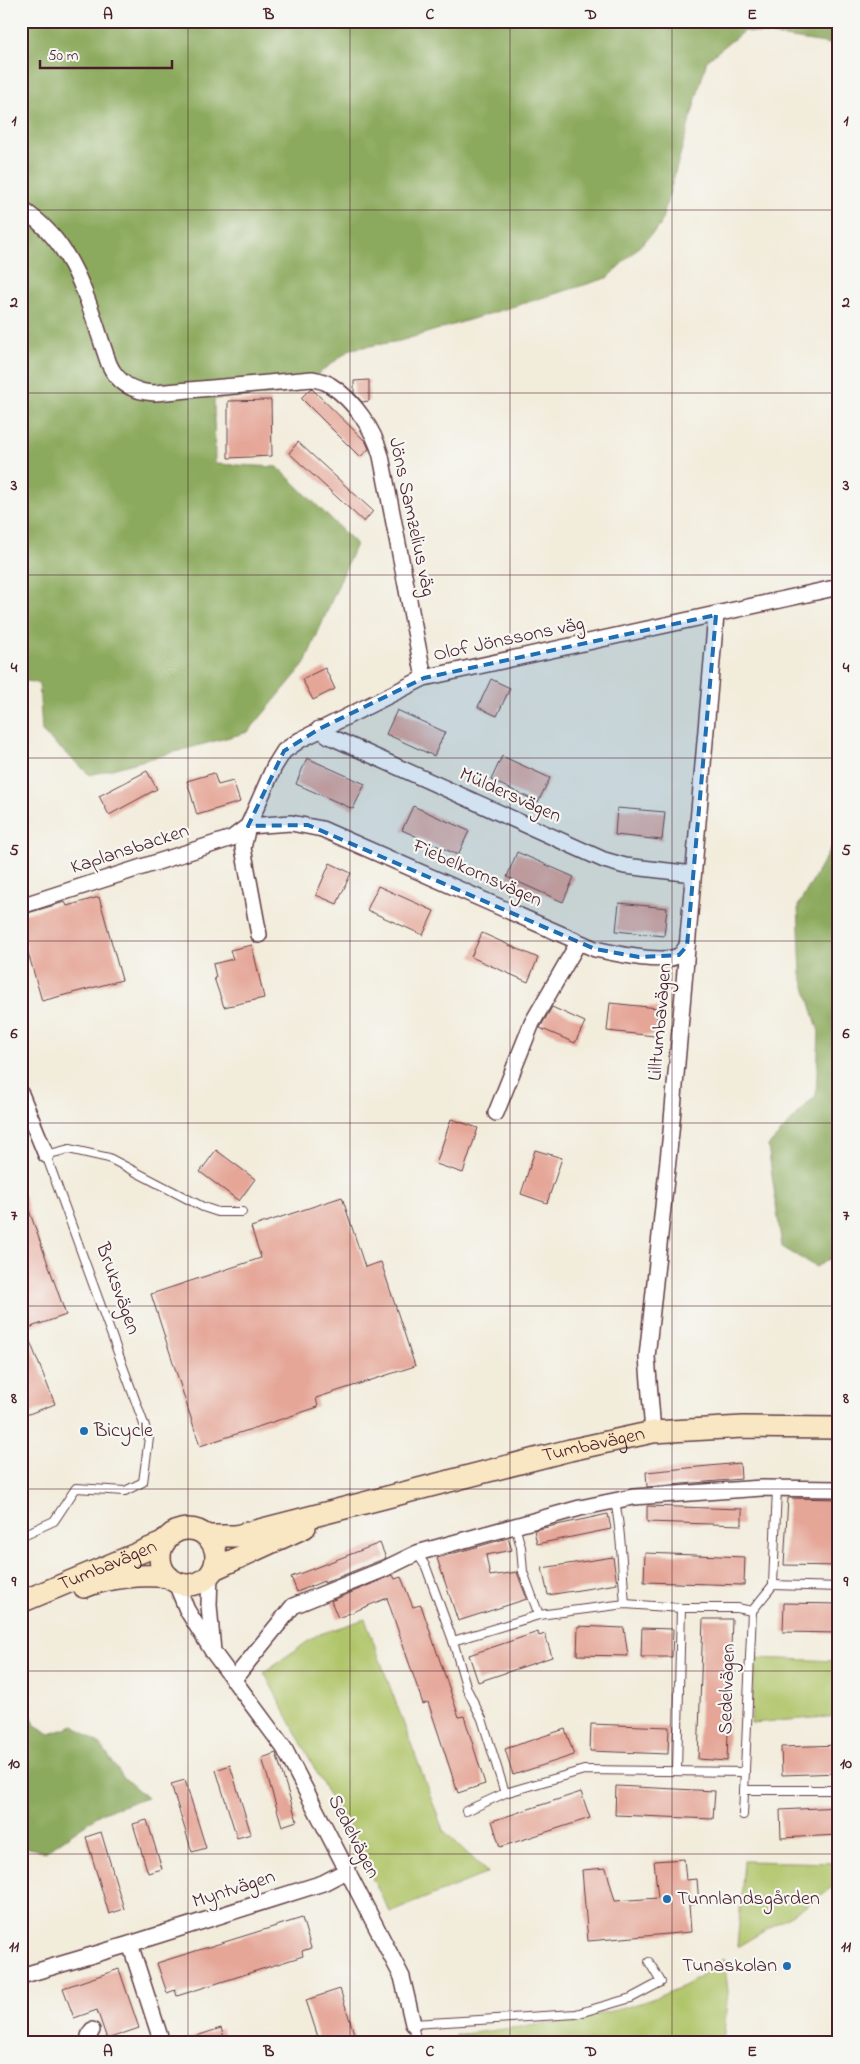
<svg xmlns="http://www.w3.org/2000/svg" width="860" height="2064" font-family="'Indie Flower',sans-serif">
  <rect width="100%" height="100%" fill="#f6f6f2"/>
  <filter id="ink" filterUnits="userSpaceOnUse"><feTurbulence type="fractalNoise" baseFrequency=".02" numOctaves="2"/><feDisplacementMap in="SourceGraphic" scale="10" xChannelSelector="R" yChannelSelector="G"/><feConvolveMatrix kernelMatrix="1 2 1 2 8 2 1 2 1" color-interpolation-filters="sRGB"/></filter>
  <filter id="wash" filterUnits="userSpaceOnUse"><feTurbulence type="fractalNoise" baseFrequency=".0096" numOctaves="4" result="noise"/><feDisplacementMap in="SourceGraphic" scale="20" xChannelSelector="R" yChannelSelector="G"/><feGaussianBlur stdDeviation="1.12" result="paint"/><feColorMatrix in="noise" values="0 0 0 0 0 0 0 0 0 0 0 0 0 0 0 0 0 1.4 0 .05"/><feComposite in="paint" operator="in"/></filter>
  <g filter="url(#wash)">
    <rect width="100%" height="100%" fill="#f2ecdb"/>
    <g fill="#b0c569" stroke="#7d724a">
      <polygon points="365,1619 443,1830 488,1873 390,1912 264,1672 317,1635"/>
      <polygon points="754,1658 839,1661 839,1716 751,1723"/>
      <polygon points="744,1861 839,1863 839,1882 806,1906 737,1947"/>
      <path d="M 724,1958 L 728,1991 L 723,2043 L 454,2043 L 456,2035 C 532,2025 609,2020 679,1988 C 695,1981 710,1968 724,1958 Z"/>
    </g>
    <g fill="#8caa5d" stroke="#6b6444">
      <polygon points="21,21 839,21 839,60 832,44 744,31 707,60 660,226 607,278 400,341 351,349 293,393 214,399 215,464 278,467 356,544 304,665 248,732 90,775 42,732 39,683 21,680"/>
      <polygon points="839,834 839,1253 816,1267 782,1247 768,1146 816,1095 819,1032 801,974 798,906"/>
      <polygon points="21,1692 35,1725 50,1734 74,1726 100,1744 122,1776 147,1798 103,1812 45,1852 21,1846"/>
    </g>
    <g id="blocks">
      <g fill="#e5a697">
        <polygon points="369,380 369,401 362,402 354,393 354,381"/>
        <polygon points="311,388 366,442 369,449 360,457 301,398"/>
        <polygon points="271,400 272,456 228,458 228,401"/>
        <polygon points="298,442 373,511 364,522 289,453"/>
        <polygon points="325,668 335,689 313,700 302,679"/>
        <polygon points="491,679 510,688 497,716 478,707"/>
        <polygon points="397,710 445,732 434,756 386,734"/>
        <polygon points="502,756 550,778 538,802 491,780"/>
        <polygon points="307,758 365,784 353,809 296,784"/>
        <polygon points="147,771 157,789 109,815 99,796"/>
        <polygon points="214,773 218,785 233,781 240,802 197,815 187,781"/>
        <polygon points="413,806 469,831 458,855 402,830"/>
        <polygon points="617,808 665,812 662,840 615,835"/>
        <polygon points="517,852 574,877 563,902 507,877"/>
        <polygon points="330,863 351,873 337,904 316,895"/>
        <polygon points="378,886 434,911 423,935 367,910"/>
        <polygon points="99,897 122,980 42,1001 21,928 21,915 65,902 67,906"/>
        <polygon points="619,903 667,908 664,936 616,931"/>
        <polygon points="482,933 538,958 528,982 471,957"/>
        <polygon points="252,945 264,998 224,1007 214,978 216,977 213,964 233,959 230,950"/>
        <polygon points="610,1003 658,1008 655,1036 607,1031"/>
        <polygon points="552,1007 585,1022 575,1043 540,1028"/>
        <polygon points="451,1119 478,1128 463,1173 436,1164"/>
        <polygon points="216,1150 255,1179 239,1201 200,1172"/>
        <polygon points="535,1150 562,1158 547,1203 521,1194"/>
        <polygon points="21,1193 23,1193 66,1315 25,1329 55,1404 21,1417"/>
        <polygon points="342,1197 365,1267 381,1262 415,1366 316,1398 318,1407 200,1446 151,1294 261,1258 251,1227"/>
        <polygon points="740,1463 741,1479 647,1487 646,1472"/>
        <polygon points="788,1498 839,1499 839,1566 784,1565"/>
        <polygon points="647,1506 742,1509 742,1525 647,1522"/>
        <polygon points="608,1514 611,1529 537,1544 534,1530"/>
        <polygon points="508,1538 512,1550 486,1555 490,1576 517,1572 527,1599 458,1621 437,1558"/>
        <polygon points="380,1543 386,1558 324,1583 324,1581 297,1592 291,1577"/>
        <polygon points="645,1553 745,1557 744,1585 644,1582"/>
        <polygon points="613,1557 617,1584 548,1595 542,1568"/>
        <polygon points="393,1575 395,1579 401,1577 413,1607 421,1605 459,1717 464,1716 485,1784 458,1793 428,1702 423,1704 387,1598 338,1618 331,1601"/>
        <polygon points="784,1603 839,1604 839,1633 783,1632"/>
        <polygon points="703,1619 732,1619 727,1761 698,1759"/>
        <polygon points="578,1626 624,1628 628,1656 577,1655"/>
        <polygon points="642,1628 673,1629 672,1657 641,1657"/>
        <polygon points="538,1632 539,1636 545,1634 552,1657 478,1682 469,1655"/>
        <polygon points="591,1724 669,1727 668,1754 590,1751"/>
        <polygon points="565,1729 574,1755 513,1775 505,1749"/>
        <polygon points="839,1745 839,1773 782,1775 781,1747"/>
        <polygon points="276,1753 297,1821 282,1826 262,1758"/>
        <polygon points="230,1765 251,1834 237,1838 216,1770"/>
        <polygon points="185,1780 206,1848 192,1852 171,1784"/>
        <polygon points="616,1786 715,1791 713,1819 615,1815"/>
        <polygon points="581,1792 590,1818 500,1847 492,1821"/>
        <polygon points="839,1807 839,1835 781,1838 780,1810"/>
        <polygon points="147,1820 162,1869 148,1873 133,1824"/>
        <polygon points="101,1832 124,1909 109,1914 86,1837"/>
        <polygon points="684,1859 686,1880 697,1879 699,1904 689,1905 691,1932 588,1941 582,1870 606,1868 615,1901 658,1898 654,1861"/>
        <polygon points="302,1918 311,1948 302,1951 303,1956 177,1996 175,1990 167,1993 157,1963"/>
        <polygon points="119,1969 139,2028 107,2039 97,2010 74,2018 63,1988"/>
        <polygon points="340,1989 357,2043 320,2043 306,2000"/>
        <polygon points="221,2028 226,2043 184,2043 184,2040"/>
      </g>
    </g>
  </g>
  <g filter="url(#ink)">
    <use href="#blocks" fill-opacity="0" stroke="#633e45" stroke-width="1"/>
    <g fill="none" stroke-linecap="round" stroke-linejoin="round">
      <g stroke="#633e45" stroke-width="10">
        <g id="service">
          <path d="M 615,1501 C 622,1535 622,1570 625,1604"/>
          <polyline points="515,1526 521,1547 523,1572 539,1615"/>
          <polyline points="21,1536 54,1521 76,1488 125,1491 143,1482 149,1438 46,1155 69,1149 109,1158 203,1207 218,1212 242,1212"/>
          <polyline points="417,1553 426,1567 453,1641 467,1689 482,1719 505,1793"/>
          <polyline points="773,1585 839,1587"/>
          <polyline points="752,1611 773,1585 777,1488"/>
          <polyline points="453,1641 539,1615 625,1604 681,1608 737,1608 752,1611"/>
          <polyline points="677,1770 681,1608"/>
          <polyline points="744,1790 839,1790"/>
          <polyline points="466,1811 505,1793 584,1770 745,1772"/>
          <polyline points="743,1815 752,1611"/>
          <polyline points="417,2043 413,2024 576,2014 631,1998 661,1982 649,1962"/>
        </g>
      </g>
      <g stroke="#633e45" stroke-width="18">
        <g id="minor">
          <path d="M 21,209 C 76,242 89,307 109,364 C 118,384 134,392 155,393 L 312,379 C 318,380 325,381 330,385 C 354,400 374,430 381,456 L 424,678"/>
          <polyline points="319,729 329,736 604,860 625,866 693,874"/>
          <path d="M 248,826 L 291,823 L 322,829 L 595,949 C 613,953 664,965 680,955 C 682,953 685,949 687,946"/>
          <polyline points="21,906 232,838 248,826"/>
          <polyline points="259,935 243,848 248,826 274,767 284,751 300,740 424,678 839,587"/>
          <polyline points="21,1094 46,1155"/>
          <polyline points="496,1113 532,1023 578,943"/>
          <polyline points="653,1432 647,1357 671,1132 716,615"/>
          <polyline points="175,1581 187,1610 213,1652 209,1605 210,1574"/>
          <polyline points="213,1652 284,1748 402,1977 413,2024"/>
          <polyline points="234,1679 293,1606 382,1570 417,1553 580,1508 633,1497 762,1488 839,1489"/>
          <polyline points="130,1944 162,2043"/>
          <polyline points="21,1976 130,1944 323,1883 348,1870"/>
          <polyline points="89,2036 92,2030"/>
        </g>
      </g>
      <g stroke="#633e45" stroke-width="24">
        <g id="secondary">
          <circle cx="188" cy="1557" r="28"/>
          <path id="s1" d="M 206,1536 L 236,1536 L 570,1450 L 653,1432 L 743,1427 L 839,1428"/>
          <polyline points="214,1569 305,1527"/>
          <path d="M 84,1587 C 109,1577 142,1574 169,1577"/>
          <path id="s2" d="M 21,1602 L 165,1542"/>
        </g>
      </g>
      <use href="#service" stroke="#fff" stroke-width="8"/>
      <use href="#minor" stroke="#fff" stroke-width="15"/>
      <use href="#secondary" stroke="#f9e7c3" stroke-width="21"/>
    </g>
  </g>
  <path fill="#1f6fb2" fill-opacity="0.2" stroke="#1f6fb2" stroke-width="4" stroke-dasharray="10 6" stroke-linejoin="round" d="M 716,615 L 687,946 L 679,955 L 639,957 L 595,949 L 308,825 L 248,826 L 284,751 L 319,729 L 424,678 Z"/>
  <path fill="none" stroke="#4a1f2b" stroke-width="1" stroke-opacity="0.55" d="M 188,21 L 188,2043M 350,21 L 350,2043M 510,21 L 510,2043M 672,21 L 672,2043M 21,210 L 839,210M 21,393 L 839,393M 21,575 L 839,575M 21,758 L 839,758M 21,941 L 839,941M 21,1123 L 839,1123M 21,1306 L 839,1306M 21,1489 L 839,1489M 21,1671 L 839,1671M 21,1854 L 839,1854"/>
  <g fill="#1f6fb2" stroke="#f6f6f2" stroke-width="2">
    <circle cx="84" cy="1431" r="5"/>
    <circle cx="667" cy="1899" r="5"/>
    <circle cx="787" cy="1966" r="5"/>
  </g>
  <g text-anchor="middle" dominant-baseline="central" stroke-width="4.5" stroke-linejoin="round" paint-order="stroke">
    <g font-size="20" fill="#4a1f2b" stroke="#f6f6f2">
      <text transform="translate(411 517) rotate(78)">Jöns Samzelius väg</text>
      <text transform="translate(509 640) rotate(-12)">Olof Jönssons väg</text>
      <text transform="translate(510 796) rotate(24)">Müldersvägen</text>
      <text transform="translate(130 850) rotate(-18)">Kaplansbacken</text>
      <text transform="translate(477 874) rotate(24)">Fiebelkornsvägen</text>
      <text transform="translate(661 1022) rotate(-85)">Lilltumbavägen</text>
      <text transform="translate(117 1289) rotate(70)">Bruksvägen</text>
      <text stroke="none"><textPath href="#s1" startOffset="399">Tumbavägen</textPath></text>
      <text stroke="none"><textPath href="#s2" startOffset="94">Tumbavägen</textPath></text>
      <text transform="translate(728 1689) rotate(-88)">Sedelvägen</text>
      <text transform="translate(353 1837) rotate(63)">Sedelvägen</text>
      <text transform="translate(234 1890) rotate(-18)">Myntvägen</text>
    </g>
    <g font-size="20" fill="#4a1f2b" stroke="#f6f6f2" text-anchor="start">
      <text x="94" y="1431">Bicycle</text>
      <text x="677" y="1899">Tunnlandsgården</text>
      <text x="777" y="1966" text-anchor="end">Tunaskolan</text>
    </g>
  </g>
  <rect width="860" height="2064" fill="none" stroke="#f6f6f2" stroke-width="55"/>
  <path d="M40 60v8h132v-8" fill="none" stroke="#4a1f2b" stroke-width="2.5"/>
  <text x="48" y="60" font-size="15" fill="#4a1f2b" stroke="#f6f6f2" stroke-width="4" paint-order="stroke">50 m</text>
  <rect x="28" y="28" width="804" height="2008" fill="none" stroke="#4a1f2b" stroke-width="2"/>
  <g font-size="16" text-anchor="middle" font-weight="bold" fill="#4a1f2b">
    <text x="108" y="19">A</text>
    <text x="269" y="19">B</text>
    <text x="430" y="19">C</text>
    <text x="591" y="19">D</text>
    <text x="752" y="19">E</text>
    <text x="14" y="125">1</text>
    <text x="846" y="125">1</text>
    <text x="14" y="307">2</text>
    <text x="846" y="307">2</text>
    <text x="14" y="490">3</text>
    <text x="846" y="490">3</text>
    <text x="14" y="672">4</text>
    <text x="846" y="672">4</text>
    <text x="14" y="855">5</text>
    <text x="846" y="855">5</text>
    <text x="14" y="1038">6</text>
    <text x="846" y="1038">6</text>
    <text x="14" y="1220">7</text>
    <text x="846" y="1220">7</text>
    <text x="14" y="1403">8</text>
    <text x="846" y="1403">8</text>
    <text x="14" y="1586">9</text>
    <text x="846" y="1586">9</text>
    <text x="14" y="1768">10</text>
    <text x="846" y="1768">10</text>
    <text x="14" y="1951">11</text>
    <text x="846" y="1951">11</text>
    <text x="108" y="2056">A</text>
    <text x="269" y="2056">B</text>
    <text x="430" y="2056">C</text>
    <text x="591" y="2056">D</text>
    <text x="752" y="2056">E</text>
  </g>
</svg>
